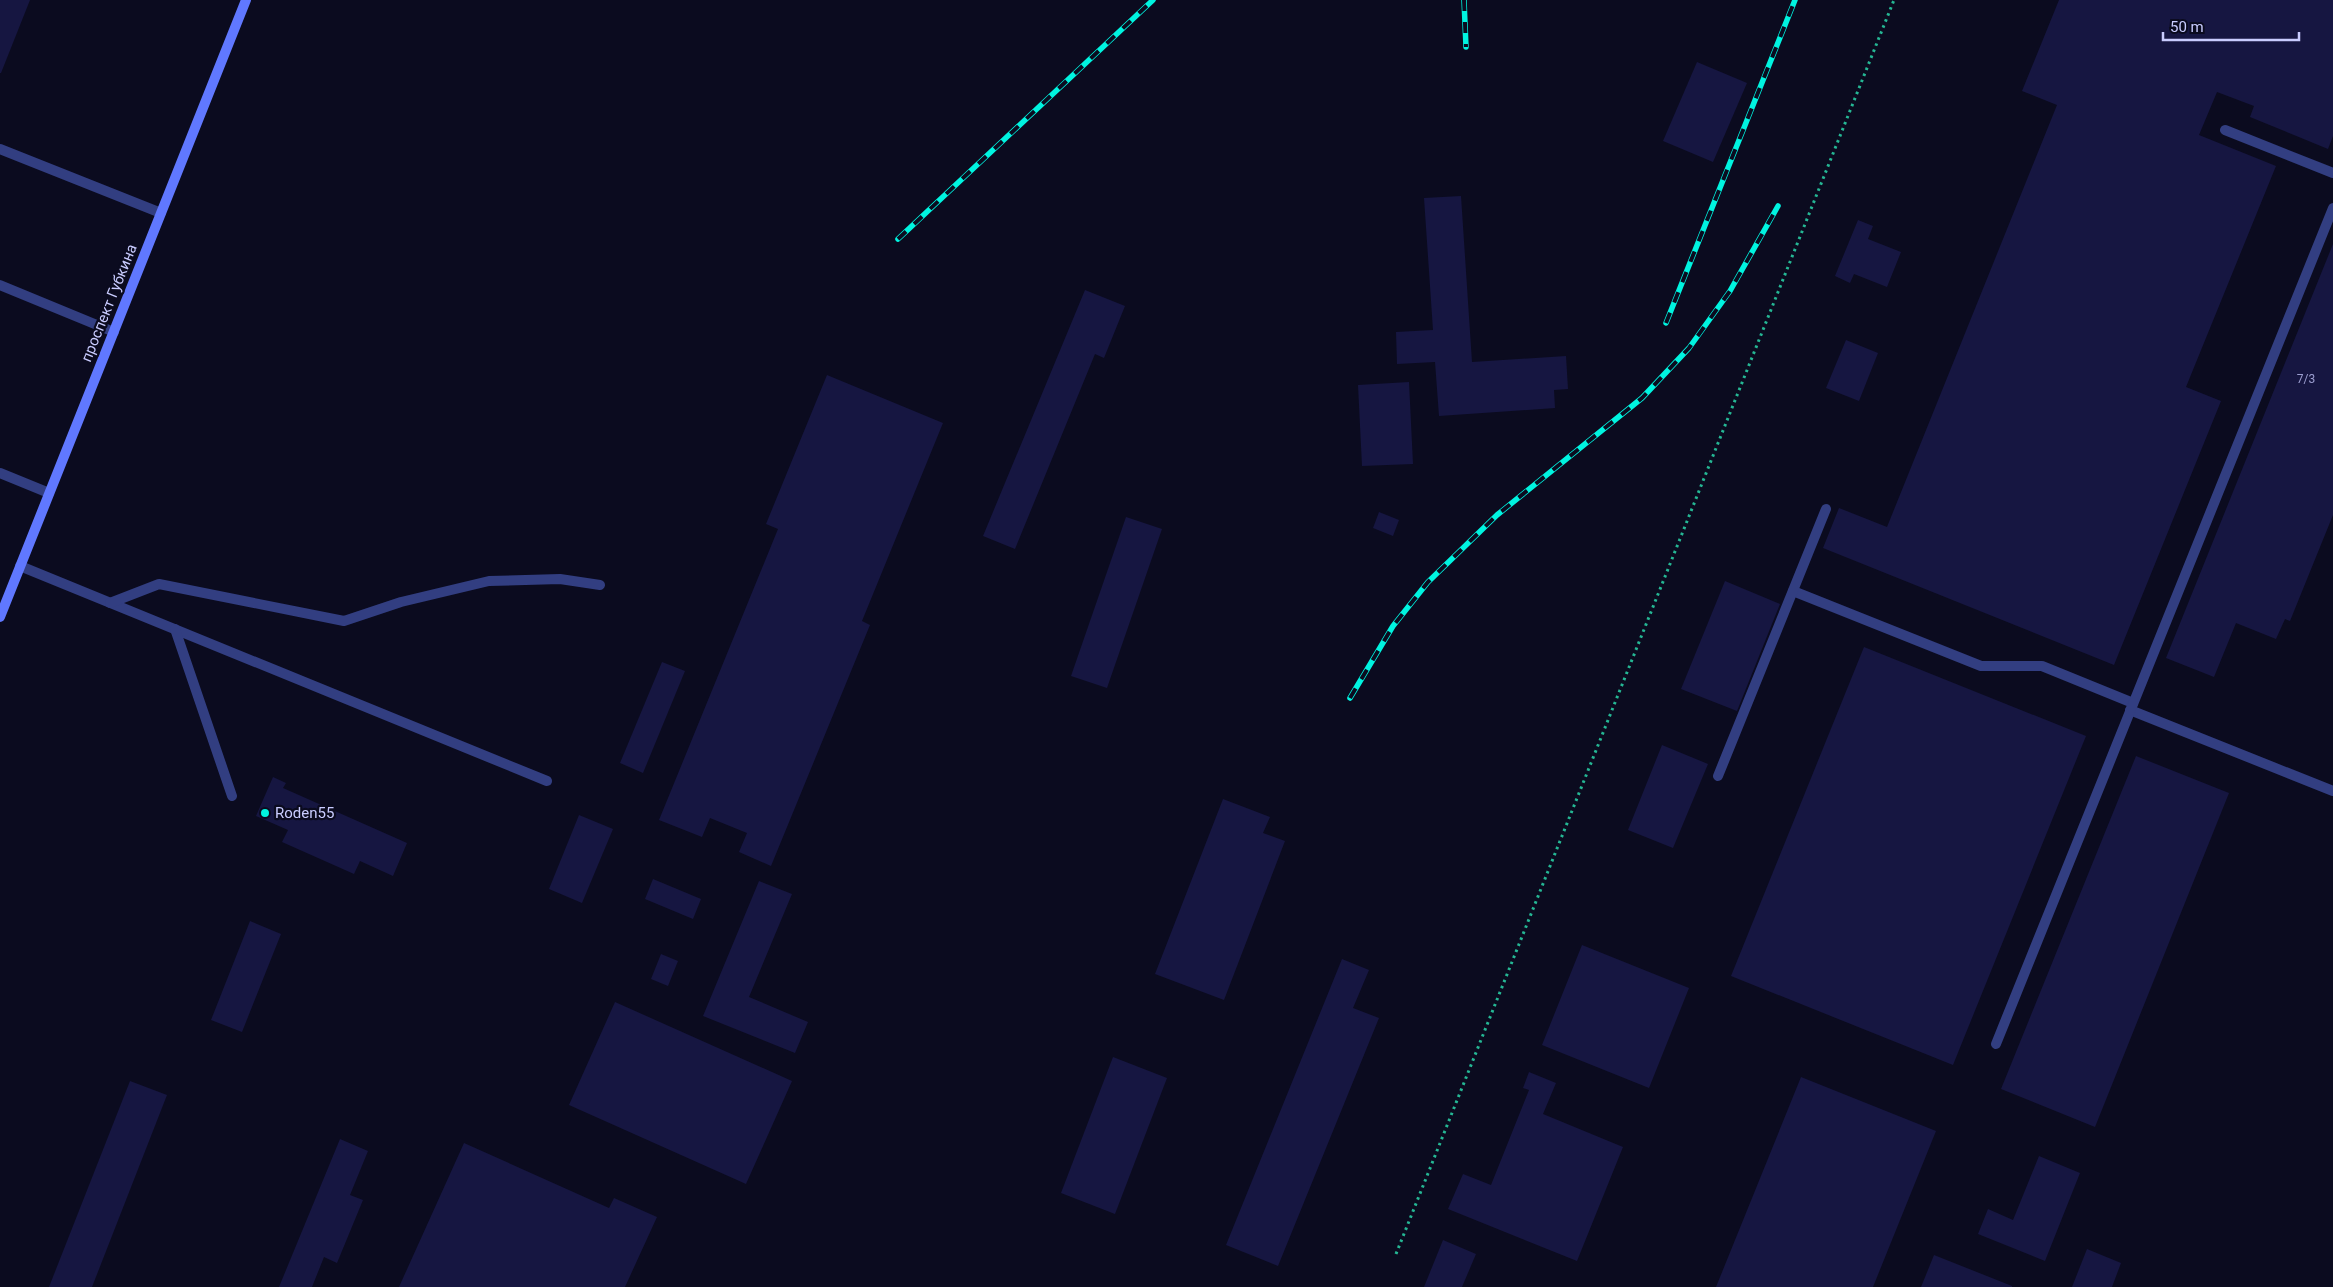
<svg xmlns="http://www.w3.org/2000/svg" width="2333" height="1287" font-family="Roboto,sans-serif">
  <rect width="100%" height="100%" fill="#0b0b1f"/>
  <g fill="#161641">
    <polygon points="0,0 30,0 1,73 0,73"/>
    <polygon points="2059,0 2333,0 2333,136 2328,149 2250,117 2254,106 2217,92 2199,135 2276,166 2186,387 2221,401 2114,665 1823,548 1839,508 1887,527 2057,105 2022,91"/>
    <polygon points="1697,62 1747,83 1713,162 1663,141"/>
    <polygon points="1461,196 1472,362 1566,356 1568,389 1554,390 1555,408 1439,416 1435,362 1397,364 1396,332 1433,330 1424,198"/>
    <polygon points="1858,220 1873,226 1868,239 1901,252 1887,287 1854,274 1850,283 1835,276"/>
    <polygon points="2333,244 2333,515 2290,621 2285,619 2276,639 2236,623 2214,677 2166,658"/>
    <polygon points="1085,290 1125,306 1104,358 1095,354 1015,549 983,536"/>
    <polygon points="1846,340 1878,353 1859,401 1826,388"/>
    <polygon points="827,375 943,423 862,621 870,625 771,866 739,852 747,833 710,818 702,837 659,820 778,529 766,524"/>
    <polygon points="1409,382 1413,464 1362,466 1358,385"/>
    <polygon points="1379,512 1399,520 1393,536 1373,528"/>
    <polygon points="1126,517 1162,529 1107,688 1071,676"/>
    <polygon points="1725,581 1780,604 1737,711 1681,689"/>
    <polygon points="1864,647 2086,736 1953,1065 1731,976"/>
    <polygon points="662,662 685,671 643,773 620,763"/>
    <polygon points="1662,745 1708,764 1673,848 1628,830"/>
    <polygon points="2136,756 2229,793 2095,1127 2001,1089"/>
    <polygon points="273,777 286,783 283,788 407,843 393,876 360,861 354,874 282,842 288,830 256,816"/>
    <polygon points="1223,799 1270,817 1263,833 1285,841 1224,1000 1155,974"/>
    <polygon points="579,815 613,829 582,903 549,889"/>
    <polygon points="653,879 701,899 693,919 645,899"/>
    <polygon points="759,881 792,894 749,997 808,1022 795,1053 703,1016"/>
    <polygon points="250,921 281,934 242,1032 211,1020"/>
    <polygon points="1582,945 1689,988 1649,1088 1542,1045"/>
    <polygon points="661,954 678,961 668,986 651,979"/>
    <polygon points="1342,959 1369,970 1353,1008 1379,1018 1278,1266 1226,1245"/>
    <polygon points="615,1002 792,1081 746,1184 569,1105"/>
    <polygon points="1113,1057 1167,1078 1115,1214 1061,1193"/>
    <polygon points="1529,1072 1556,1083 1543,1114 1623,1147 1577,1261 1448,1209 1463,1174 1491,1185 1529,1090 1523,1088"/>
    <polygon points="1801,1077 1936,1131 1873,1287 1716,1287"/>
    <polygon points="130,1081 167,1095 92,1287 49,1287"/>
    <polygon points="340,1139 368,1151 350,1195 363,1200 337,1263 324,1257 312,1287 279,1287"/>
    <polygon points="464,1143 609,1208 614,1198 657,1217 625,1287 399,1287"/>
    <polygon points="2039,1156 2080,1173 2045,1261 1978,1234 1988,1209 2013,1220"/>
    <polygon points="1443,1240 1476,1254 1462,1287 1424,1287"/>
    <polygon points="2087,1249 2121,1263 2112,1287 2072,1287"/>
    <polygon points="1934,1255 2012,1286 2012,1287 1921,1287"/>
  </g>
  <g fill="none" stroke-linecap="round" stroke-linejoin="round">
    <polyline stroke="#25b794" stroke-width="3" stroke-dasharray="2.5 4" stroke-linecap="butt" points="1396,1254 1894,0"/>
    <g stroke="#323e81" stroke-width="10">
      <polyline points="2225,130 2333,173"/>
      <polyline points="0,149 161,213"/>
      <polyline points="0,285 114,332"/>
      <polyline points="0,473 49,493"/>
      <polyline points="20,566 547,781"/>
      <polyline points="1793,591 1981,666 2042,666 2133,703"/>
      <polyline points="110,603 159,584 344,621 401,602 489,581 560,579 600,585"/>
      <polyline points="175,629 232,796"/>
      <polyline points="2130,710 2333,791"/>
      <polyline points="1718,776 1826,509"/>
      <polyline points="1996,1044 2333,208"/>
    </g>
    <polyline stroke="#6078ff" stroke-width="10" points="0,617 246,0"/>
    <g stroke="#00f4e0" stroke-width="5.5">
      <g id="rail">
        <polyline points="1464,0 1466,47"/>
        <polyline points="898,239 1153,0"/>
        <polyline points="1666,323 1795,0"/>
        <polyline points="1350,698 1393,626 1428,582 1497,515 1642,398 1689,348 1730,291 1778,206"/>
      </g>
    </g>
    <use href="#rail" stroke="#0b0b1f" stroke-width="4" stroke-dasharray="11" stroke-linecap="butt"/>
  </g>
  <circle fill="#00f4e0" stroke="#0b0b1f" stroke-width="2" cx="265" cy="813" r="5"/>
  <g text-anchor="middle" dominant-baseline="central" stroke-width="4.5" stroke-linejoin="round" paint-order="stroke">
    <g font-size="12" fill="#9c9ed0">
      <text x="2306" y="379">7/3</text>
    </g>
    <g font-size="15" fill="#c9ccff" stroke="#0b0b1f">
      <text transform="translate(109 303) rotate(-68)">проспект Губкина</text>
    </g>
    <g font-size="15" fill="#c9ccff" stroke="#0b0b1f" text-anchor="start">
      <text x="275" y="813">Roden55</text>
    </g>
  </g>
  <path d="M2163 32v8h136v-8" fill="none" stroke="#c9ccff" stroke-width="2.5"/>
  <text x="2170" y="32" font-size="15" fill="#c9ccff" stroke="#0b0b1f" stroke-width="4" paint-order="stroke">50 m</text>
</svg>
